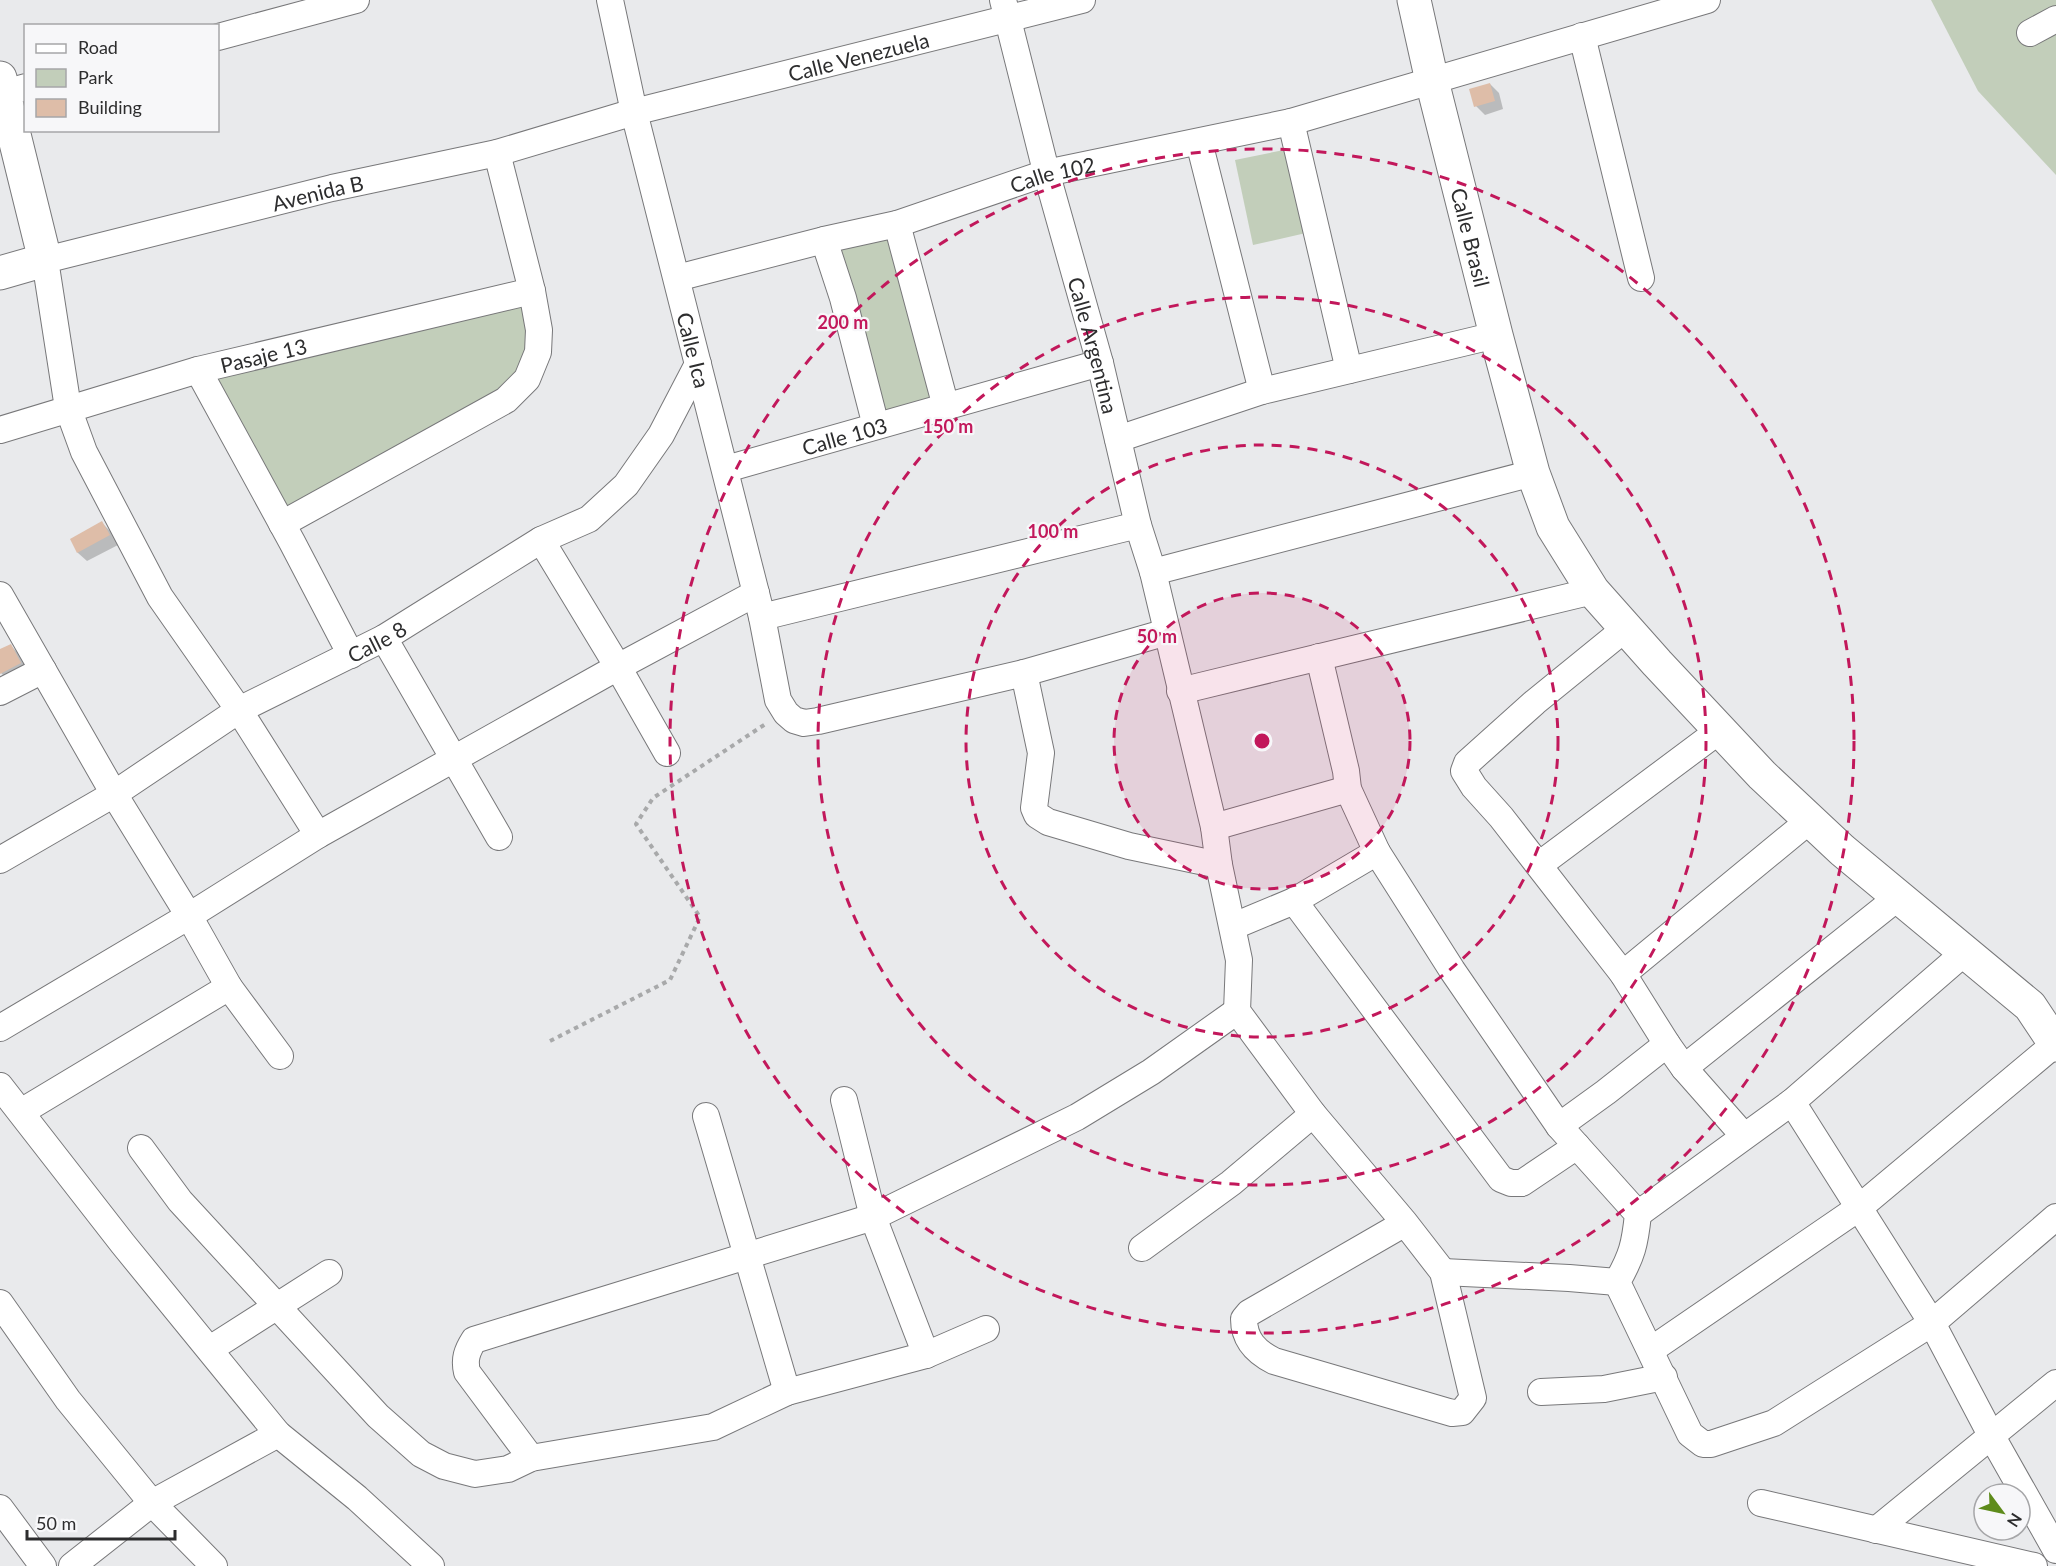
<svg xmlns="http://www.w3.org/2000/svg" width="2056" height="1566" font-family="Lato,sans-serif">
  <rect width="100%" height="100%" fill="#e9eaec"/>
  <g fill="#c2ceba">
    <polygon points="1931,0 2056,0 2056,175 1978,91"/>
    <polygon points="1289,149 1306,233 1253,245 1235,160"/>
    <polygon points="895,236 936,397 882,412 841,250"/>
    <polygon points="526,303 532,341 519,375 480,406 289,511 214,380"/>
  </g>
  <g fill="#0003">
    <polygon points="1490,84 1499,93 1503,109 1485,115 1476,106"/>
    <polygon points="102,523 111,532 118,545 87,561 78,553 72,540"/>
    <polygon points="10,645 19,654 29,672 10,682 0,672 0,651"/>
  </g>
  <g fill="#debda8">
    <polygon points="1490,83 1495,101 1474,107 1469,89"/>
    <polygon points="102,521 110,535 77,553 70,539"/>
    <polygon points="11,644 21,663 0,674 0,649"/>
  </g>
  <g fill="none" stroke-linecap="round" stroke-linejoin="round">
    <g stroke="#78787a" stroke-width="28">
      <g id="minor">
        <path id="s1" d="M 610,0 L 634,112 L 762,617 L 778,700 L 786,713 L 794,720 L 804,723 L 818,721 L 1024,673 L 1167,632"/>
        <path id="s2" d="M 1003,0 L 1047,175 L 1100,363 L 1138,525 L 1153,572 L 1214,827 L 1219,865 L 1239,960 L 1237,1011 L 1313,1114 L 1405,1223 L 1443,1272 L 1473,1398 L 1462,1412 L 1452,1413 L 1274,1361 C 1256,1352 1244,1340 1244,1319 L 1249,1313 L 1405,1223"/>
        <polyline points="2030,33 2056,19"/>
        <polyline points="1582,36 1641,278"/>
        <polyline points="218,37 356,0"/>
        <polyline points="4,93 26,87"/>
        <polyline points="1291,122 1349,370"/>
        <polyline points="1199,142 1262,391"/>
        <polyline points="897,224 946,407"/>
        <polyline points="824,240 843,298 876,426"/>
        <path id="s3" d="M 677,278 L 824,240 L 897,224 L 1046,173 L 1291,122 L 1707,0"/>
        <polyline points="198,370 292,542 351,655"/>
        <path id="s4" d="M 0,430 L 198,370 L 532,291"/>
        <polyline points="1118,439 1262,391 1496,335"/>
        <path id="s5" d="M 726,469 L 1100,363"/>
        <polyline points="282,524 506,400 527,379 538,352 539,330 532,291 497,153"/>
        <polyline points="541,540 618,667 667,753"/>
        <polyline points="1153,572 1533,473"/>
        <polyline points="0,595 114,794 189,916 229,987 280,1056"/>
        <polyline points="762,617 1138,525"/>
        <polyline points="1626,628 1535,702 1467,763 1464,771 1474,787 1501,817 1623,974 1667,1044 1684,1068 1744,1136"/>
        <polyline points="384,638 499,837"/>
        <polyline points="1319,657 1346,771 1348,789 1377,852"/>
        <polyline points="1024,673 1041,753 1034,808 1037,815 1048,822 1129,846 1219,865"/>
        <polyline points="1180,691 1593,591"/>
        <polyline points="0,692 43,670"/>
        <polyline points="1214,827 1348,789"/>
        <path id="s6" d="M 318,835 L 239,710 L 160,597 L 84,452 L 68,408 L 45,260 L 332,188 L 497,153 L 634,112 L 1082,0"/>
        <path id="s7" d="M 0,860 L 114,794 L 239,710 L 384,638 L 541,540 L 589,519 L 626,485 L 661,435 L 698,364"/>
        <polyline points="1539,865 1720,730"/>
        <polyline points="1294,901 1501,1179 1511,1183 1522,1183 1577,1146"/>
        <path d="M 1234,926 L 1294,901 L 1377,852 L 1452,970 L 1559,1126 L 1638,1214 C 1635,1244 1632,1256 1617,1282 L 1690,1434 L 1703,1444 L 1711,1444 L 1774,1423 L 1932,1323 L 2056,1217"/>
        <polyline points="1623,974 1810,820"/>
        <polyline points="0,1028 189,916 318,835 618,667 756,593"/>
        <polyline points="1684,1068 1897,898"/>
        <polyline points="0,1086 123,1244 278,1434 357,1498 431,1566"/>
        <polyline points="844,1100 873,1217 926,1355"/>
        <polyline points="1792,1102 1932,1323 1991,1435 2056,1550"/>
        <polyline points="21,1112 229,987"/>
        <polyline points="706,1116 787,1392"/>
        <polyline points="1559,1126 1606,1092 1667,1044"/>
        <polyline points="141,1148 180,1201 378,1416 421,1454 444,1466 475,1474 508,1469 531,1458 713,1427 787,1392 926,1355 986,1329"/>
        <polyline points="1638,1214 1792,1102 1964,953"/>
        <polyline points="1142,1248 1231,1183 1313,1114"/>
        <polyline points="1443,1272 1569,1278 1617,1282"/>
        <polyline points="0,1303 68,1400 152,1503 214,1566"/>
        <polyline points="210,1349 329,1273"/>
        <polyline points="1651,1350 1860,1207 2055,1044"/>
        <polyline points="1541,1392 1604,1389 1664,1377"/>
        <path d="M 531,1458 L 467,1372 C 464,1359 467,1351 474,1340 L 873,1217 L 1077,1117 L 1151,1072 L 1237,1011"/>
        <polyline points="1761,1503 2034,1566"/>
        <polyline points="0,1508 43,1566"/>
        <polyline points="1876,1530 2056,1383"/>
        <polyline points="72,1566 152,1503 278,1434"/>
      </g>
    </g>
    <g stroke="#78787a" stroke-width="35">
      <g id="major">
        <path id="s8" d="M 1414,0 L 1432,81 L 1496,335 L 1533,473 L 1553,527 L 1593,591 L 1657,663 L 1762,775 L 1842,850 L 2030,1006 L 2056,1045"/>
        <polyline points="0,78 45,260 0,273"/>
      </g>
    </g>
    <polyline stroke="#a8a9aa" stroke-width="4" stroke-dasharray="4.5 4.5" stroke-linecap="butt" points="550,1041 670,980 700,917 636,824 653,798 767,723"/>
    <use href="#minor" stroke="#fff" stroke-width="26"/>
    <use href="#major" stroke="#fff" stroke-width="33"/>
  </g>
  <circle cx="1262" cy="741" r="148" fill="#c2185b" fill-opacity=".12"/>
  <g fill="none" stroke="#c2185b" stroke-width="3" stroke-dasharray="10 8">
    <circle cx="1262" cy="741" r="148"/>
    <circle cx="1262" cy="741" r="296"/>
    <circle cx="1262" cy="741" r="444"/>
    <circle cx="1262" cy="741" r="592"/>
  </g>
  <g text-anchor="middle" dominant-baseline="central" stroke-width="4.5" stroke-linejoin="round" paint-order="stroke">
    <g font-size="21" fill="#2d2d2e" stroke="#f7f7f9">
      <text stroke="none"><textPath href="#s6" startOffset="1485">Calle Venezuela</textPath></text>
      <text stroke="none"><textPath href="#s3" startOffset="390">Calle 102</textPath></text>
      <text stroke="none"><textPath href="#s6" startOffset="927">Avenida B</textPath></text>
      <text stroke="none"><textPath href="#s8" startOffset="244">Calle Brasil</textPath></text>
      <text stroke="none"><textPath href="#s2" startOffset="357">Calle Argentina</textPath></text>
      <text stroke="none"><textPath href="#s1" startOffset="360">Calle Ica</textPath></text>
      <text stroke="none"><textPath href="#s4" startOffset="274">Pasaje 13</textPath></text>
      <text stroke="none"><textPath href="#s5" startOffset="123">Calle 103</textPath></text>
      <text stroke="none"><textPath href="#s7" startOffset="436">Calle 8</textPath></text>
    </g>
  </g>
  <circle cx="1262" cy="741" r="9" fill="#c2185b" stroke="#f7f7f9" stroke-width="3"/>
  <g font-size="18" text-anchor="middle" font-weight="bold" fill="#c2185b" stroke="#f7f7f9" stroke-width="4.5" stroke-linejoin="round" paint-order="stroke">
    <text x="843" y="329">200 m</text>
    <text x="948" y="433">150 m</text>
    <text x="1053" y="538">100 m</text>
    <text x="1157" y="643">50 m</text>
  </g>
  <rect x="24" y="24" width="195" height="108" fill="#f7f7f9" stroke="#a6a6a8" stroke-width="1.5"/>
  <rect x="36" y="44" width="30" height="9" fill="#ffffff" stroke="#a6a6a8" stroke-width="1.5"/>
  <text x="78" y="54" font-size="18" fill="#2d2d2e">Road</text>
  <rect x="36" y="69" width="30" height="18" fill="#c2ceba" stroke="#a6a6a8" stroke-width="1.5"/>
  <text x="78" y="84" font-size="18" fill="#2d2d2e">Park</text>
  <rect x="36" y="99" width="30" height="18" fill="#debda8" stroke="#a6a6a8" stroke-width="1.5"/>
  <text x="78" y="114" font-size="18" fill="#2d2d2e">Building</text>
  <g transform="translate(2002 1512) rotate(123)"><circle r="28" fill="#f7f7f9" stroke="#a6a6a8" stroke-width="1.5"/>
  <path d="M0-4.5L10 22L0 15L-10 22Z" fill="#5e8b1b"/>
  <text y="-9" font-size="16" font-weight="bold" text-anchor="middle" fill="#2d2d2e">N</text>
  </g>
  <path d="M27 1530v9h148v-9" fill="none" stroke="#2d2d2e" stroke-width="3"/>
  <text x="36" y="1530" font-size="18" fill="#2d2d2e" stroke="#f7f7f9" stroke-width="4.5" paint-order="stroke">50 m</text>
</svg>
